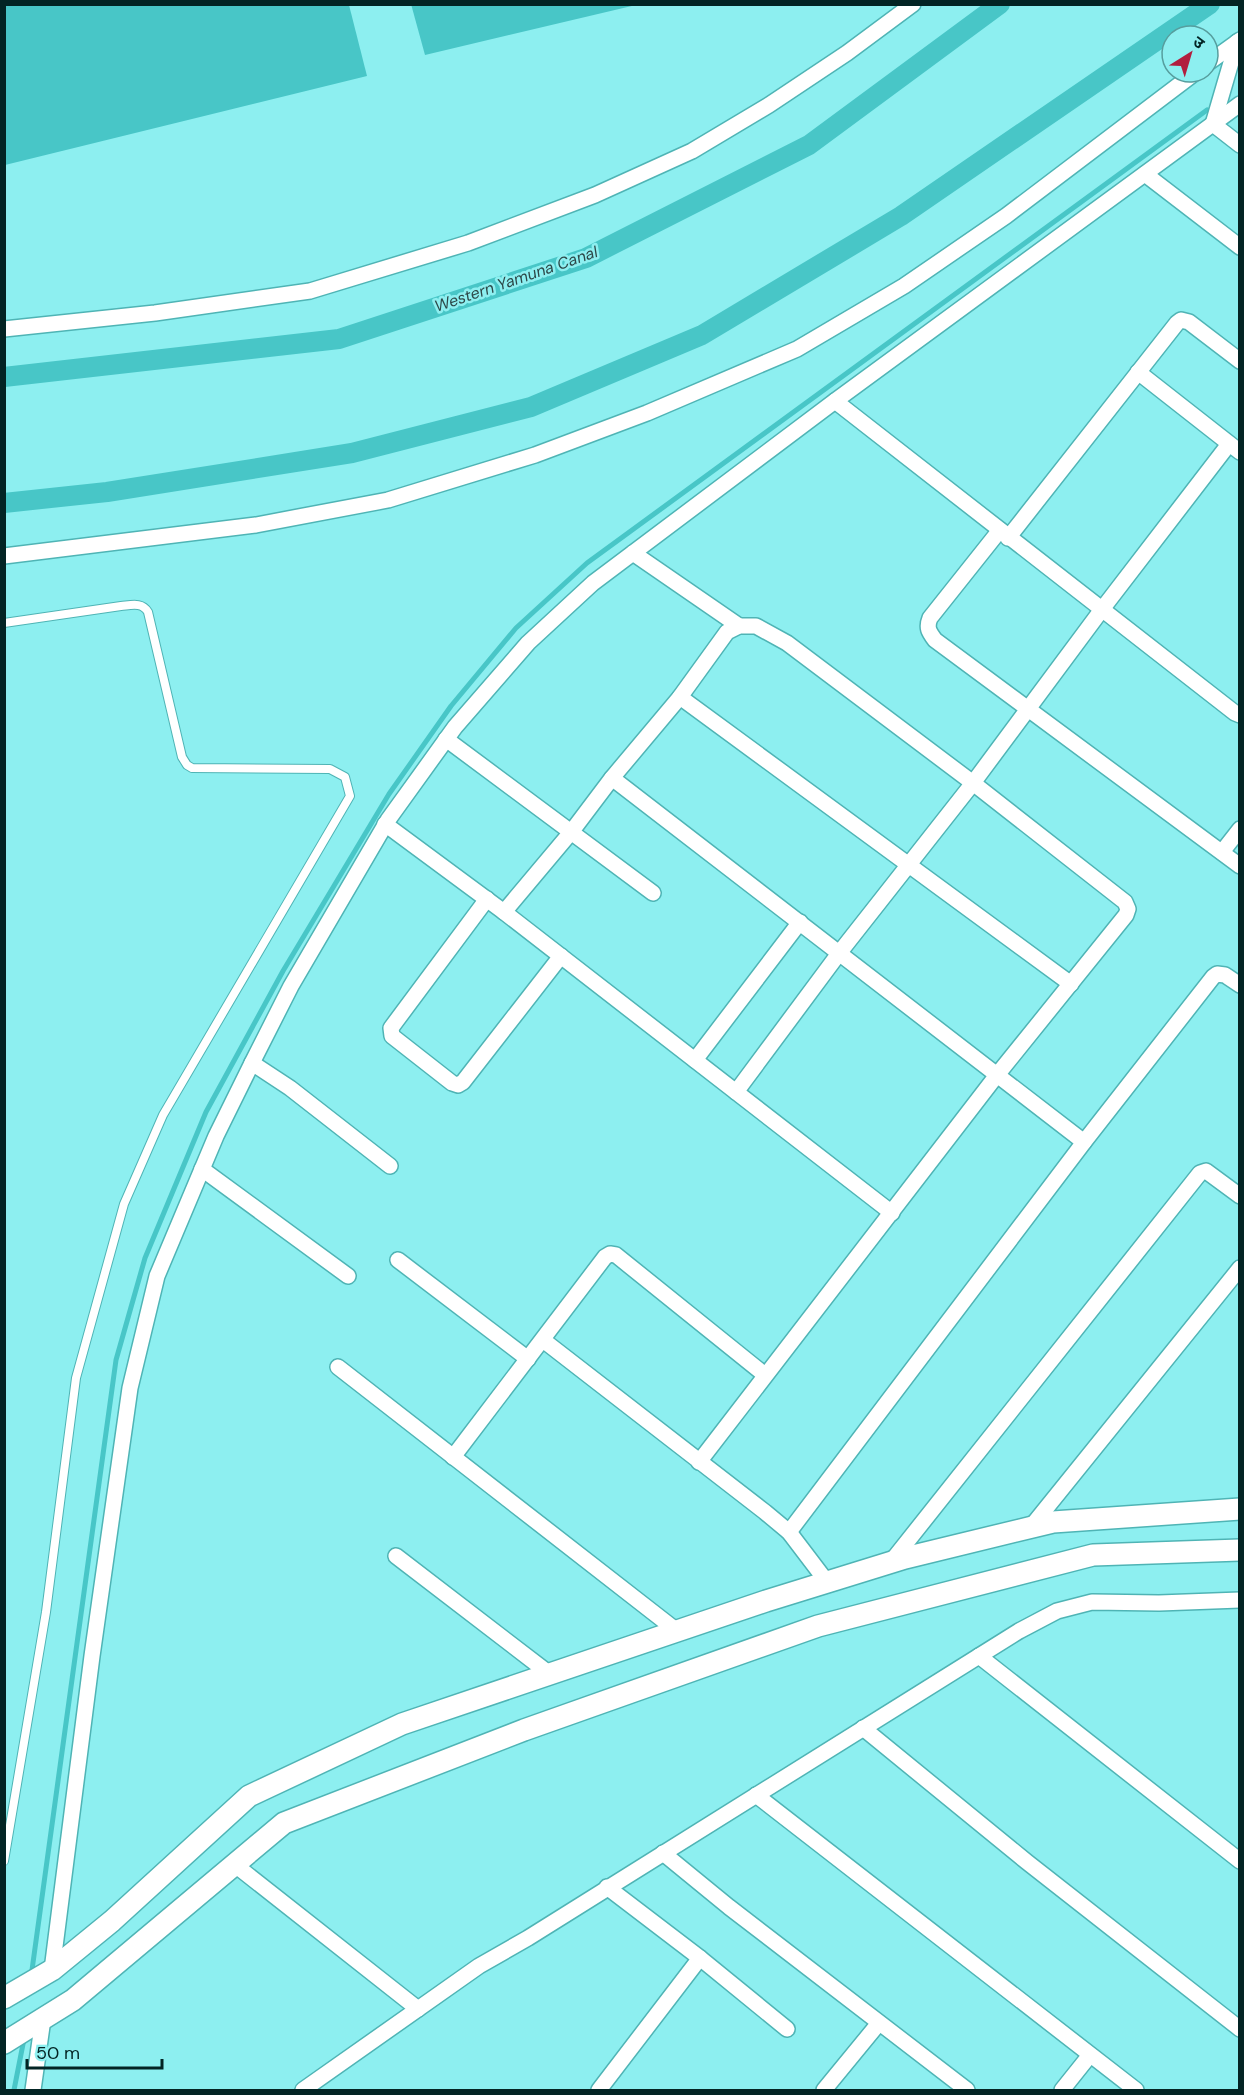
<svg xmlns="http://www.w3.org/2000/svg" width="1244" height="2095" font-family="'DM Sans','Noto Sans Devanagari',sans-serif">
  <rect width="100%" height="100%" fill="#8deff0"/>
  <g fill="#48c6c7">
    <polygon points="411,4 636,4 636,5 425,55"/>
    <polygon points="4,5 349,5 367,76 5,165"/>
  </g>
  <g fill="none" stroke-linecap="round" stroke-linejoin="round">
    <g stroke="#48c6c7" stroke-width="5">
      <polyline points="32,1970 116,1360 145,1258 206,1112 283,971 389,794 451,706 516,628 587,563 1207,110"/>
      <polyline points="14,2090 24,2039"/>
    </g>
    <g stroke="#48c6c7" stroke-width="20">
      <polyline points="4,377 339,339 586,258 809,145 1000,4"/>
      <polyline points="4,503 107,492 352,453 531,407 702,335 901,216 1210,4"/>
    </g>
    <g stroke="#4fb4b5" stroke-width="10">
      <path id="lane" d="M 4,623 L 121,606 C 132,605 142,602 148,612 L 182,757 L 187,765 L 192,768 L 330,769 L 345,777 L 350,796 L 163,1115 L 124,1204 L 76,1378 L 46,1612 L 4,1861"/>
    </g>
    <g stroke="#4fb4b5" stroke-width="18">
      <g id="street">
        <polyline points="1237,42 1213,124 1240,145"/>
        <polyline points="1208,63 1240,40"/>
        <polyline points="1145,174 1240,247"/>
        <polyline points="4,329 155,313 310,291 468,243 595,195 692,151 769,105 847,53 913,4"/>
        <polyline points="1138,372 1240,452"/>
        <polyline points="835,401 1235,713 1240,715"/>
        <path d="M 1000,530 L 930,618 C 926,628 929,632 935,640 L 1240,866"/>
        <polyline points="1008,538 1177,323 1181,320 1189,322 1240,361"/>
        <polyline points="633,553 739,626"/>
        <polyline points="4,556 256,525 388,500 535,455 647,413 797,349 904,286 1006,216 1196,72"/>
        <polyline points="680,697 1071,984"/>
        <polyline points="446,739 653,893"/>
        <polyline points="612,778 1084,1142"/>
        <polyline points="385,824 504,912 892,1213"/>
        <polyline points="1222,852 1240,829"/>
        <polyline points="487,899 391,1028 392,1036 452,1083 458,1085 463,1082 561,956"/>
        <polyline points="504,912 572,831 612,778 680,697 727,632 739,626 756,626 787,643 973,783 1125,902 1128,909 1126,915 997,1075 699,1462"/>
        <polyline points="695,1060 800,922"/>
        <polyline points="252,1063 290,1088 390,1166"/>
        <polyline points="736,1092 840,952 973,783 1103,608 1229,444"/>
        <polyline points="202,1169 348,1276"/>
        <polyline points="398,1260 528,1359"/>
        <polyline points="543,1340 765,1512 789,1532 827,1582"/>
        <polyline points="338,1367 677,1631"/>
        <polyline points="453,1457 605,1257 610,1254 616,1255 765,1375"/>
        <polyline points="1031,1527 1240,1268"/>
        <polyline points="789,1532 1084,1142 1213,977 1217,974 1225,975 1240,985"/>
        <polyline points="396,1556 551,1675"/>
        <polyline points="891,1562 1200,1173 1206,1171 1240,1196"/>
        <polyline points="979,1656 1240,1861"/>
        <polyline points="863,1728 1027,1862 1240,2029"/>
        <polyline points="756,1795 1136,2090"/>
        <polyline points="663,1853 729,1907 967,2090"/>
        <polyline points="234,1864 418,2009"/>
        <polyline points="607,1887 700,1958 787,2029"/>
        <polyline points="52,1970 92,1656 130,1388 157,1276 216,1136 252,1063 291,986 388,820 455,727 528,643 593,583 835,401 1240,104"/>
        <polyline points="33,2090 43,2019"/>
        <polyline points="303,2090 479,1966 528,1938 1019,1631 1057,1611 1092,1602 1159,1603 1240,1600"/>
        <polyline points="599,2090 700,1958"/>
        <polyline points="824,2090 879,2023"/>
        <polyline points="1062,2090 1090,2055"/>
      </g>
    </g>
    <g stroke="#4fb4b5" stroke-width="24">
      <g id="secondary">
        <polyline points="4,1998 52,1970 112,1921 249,1796 402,1724 766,1601 905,1558 1053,1522 1240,1509"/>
        <polyline points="4,2043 73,2000 284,1823 524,1730 818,1626 1093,1555 1240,1550"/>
      </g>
    </g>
    <use href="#lane" stroke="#fff" stroke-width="8"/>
    <use href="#street" stroke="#fff" stroke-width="15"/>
    <use href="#secondary" stroke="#fff" stroke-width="21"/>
  </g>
  <g text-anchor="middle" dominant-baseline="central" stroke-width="5" stroke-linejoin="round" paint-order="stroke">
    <g font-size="16" font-style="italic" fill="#2d4848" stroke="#8deff0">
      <text transform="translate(516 279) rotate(-19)">Western Yamuna Canal</text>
    </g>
  </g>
  <rect width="1244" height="2095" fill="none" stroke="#032424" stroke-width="12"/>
  <g transform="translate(1190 54) rotate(37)"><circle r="28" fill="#8deff0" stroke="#569e9e" stroke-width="1.5"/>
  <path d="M0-4.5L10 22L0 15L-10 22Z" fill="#b11e3e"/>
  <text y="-9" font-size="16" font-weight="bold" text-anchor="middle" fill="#032424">उ</text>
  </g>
  <path d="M27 2059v9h135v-9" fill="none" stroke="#032424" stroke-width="3"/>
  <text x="36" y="2059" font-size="18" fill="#032424" stroke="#8deff0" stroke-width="4.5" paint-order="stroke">50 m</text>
</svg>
